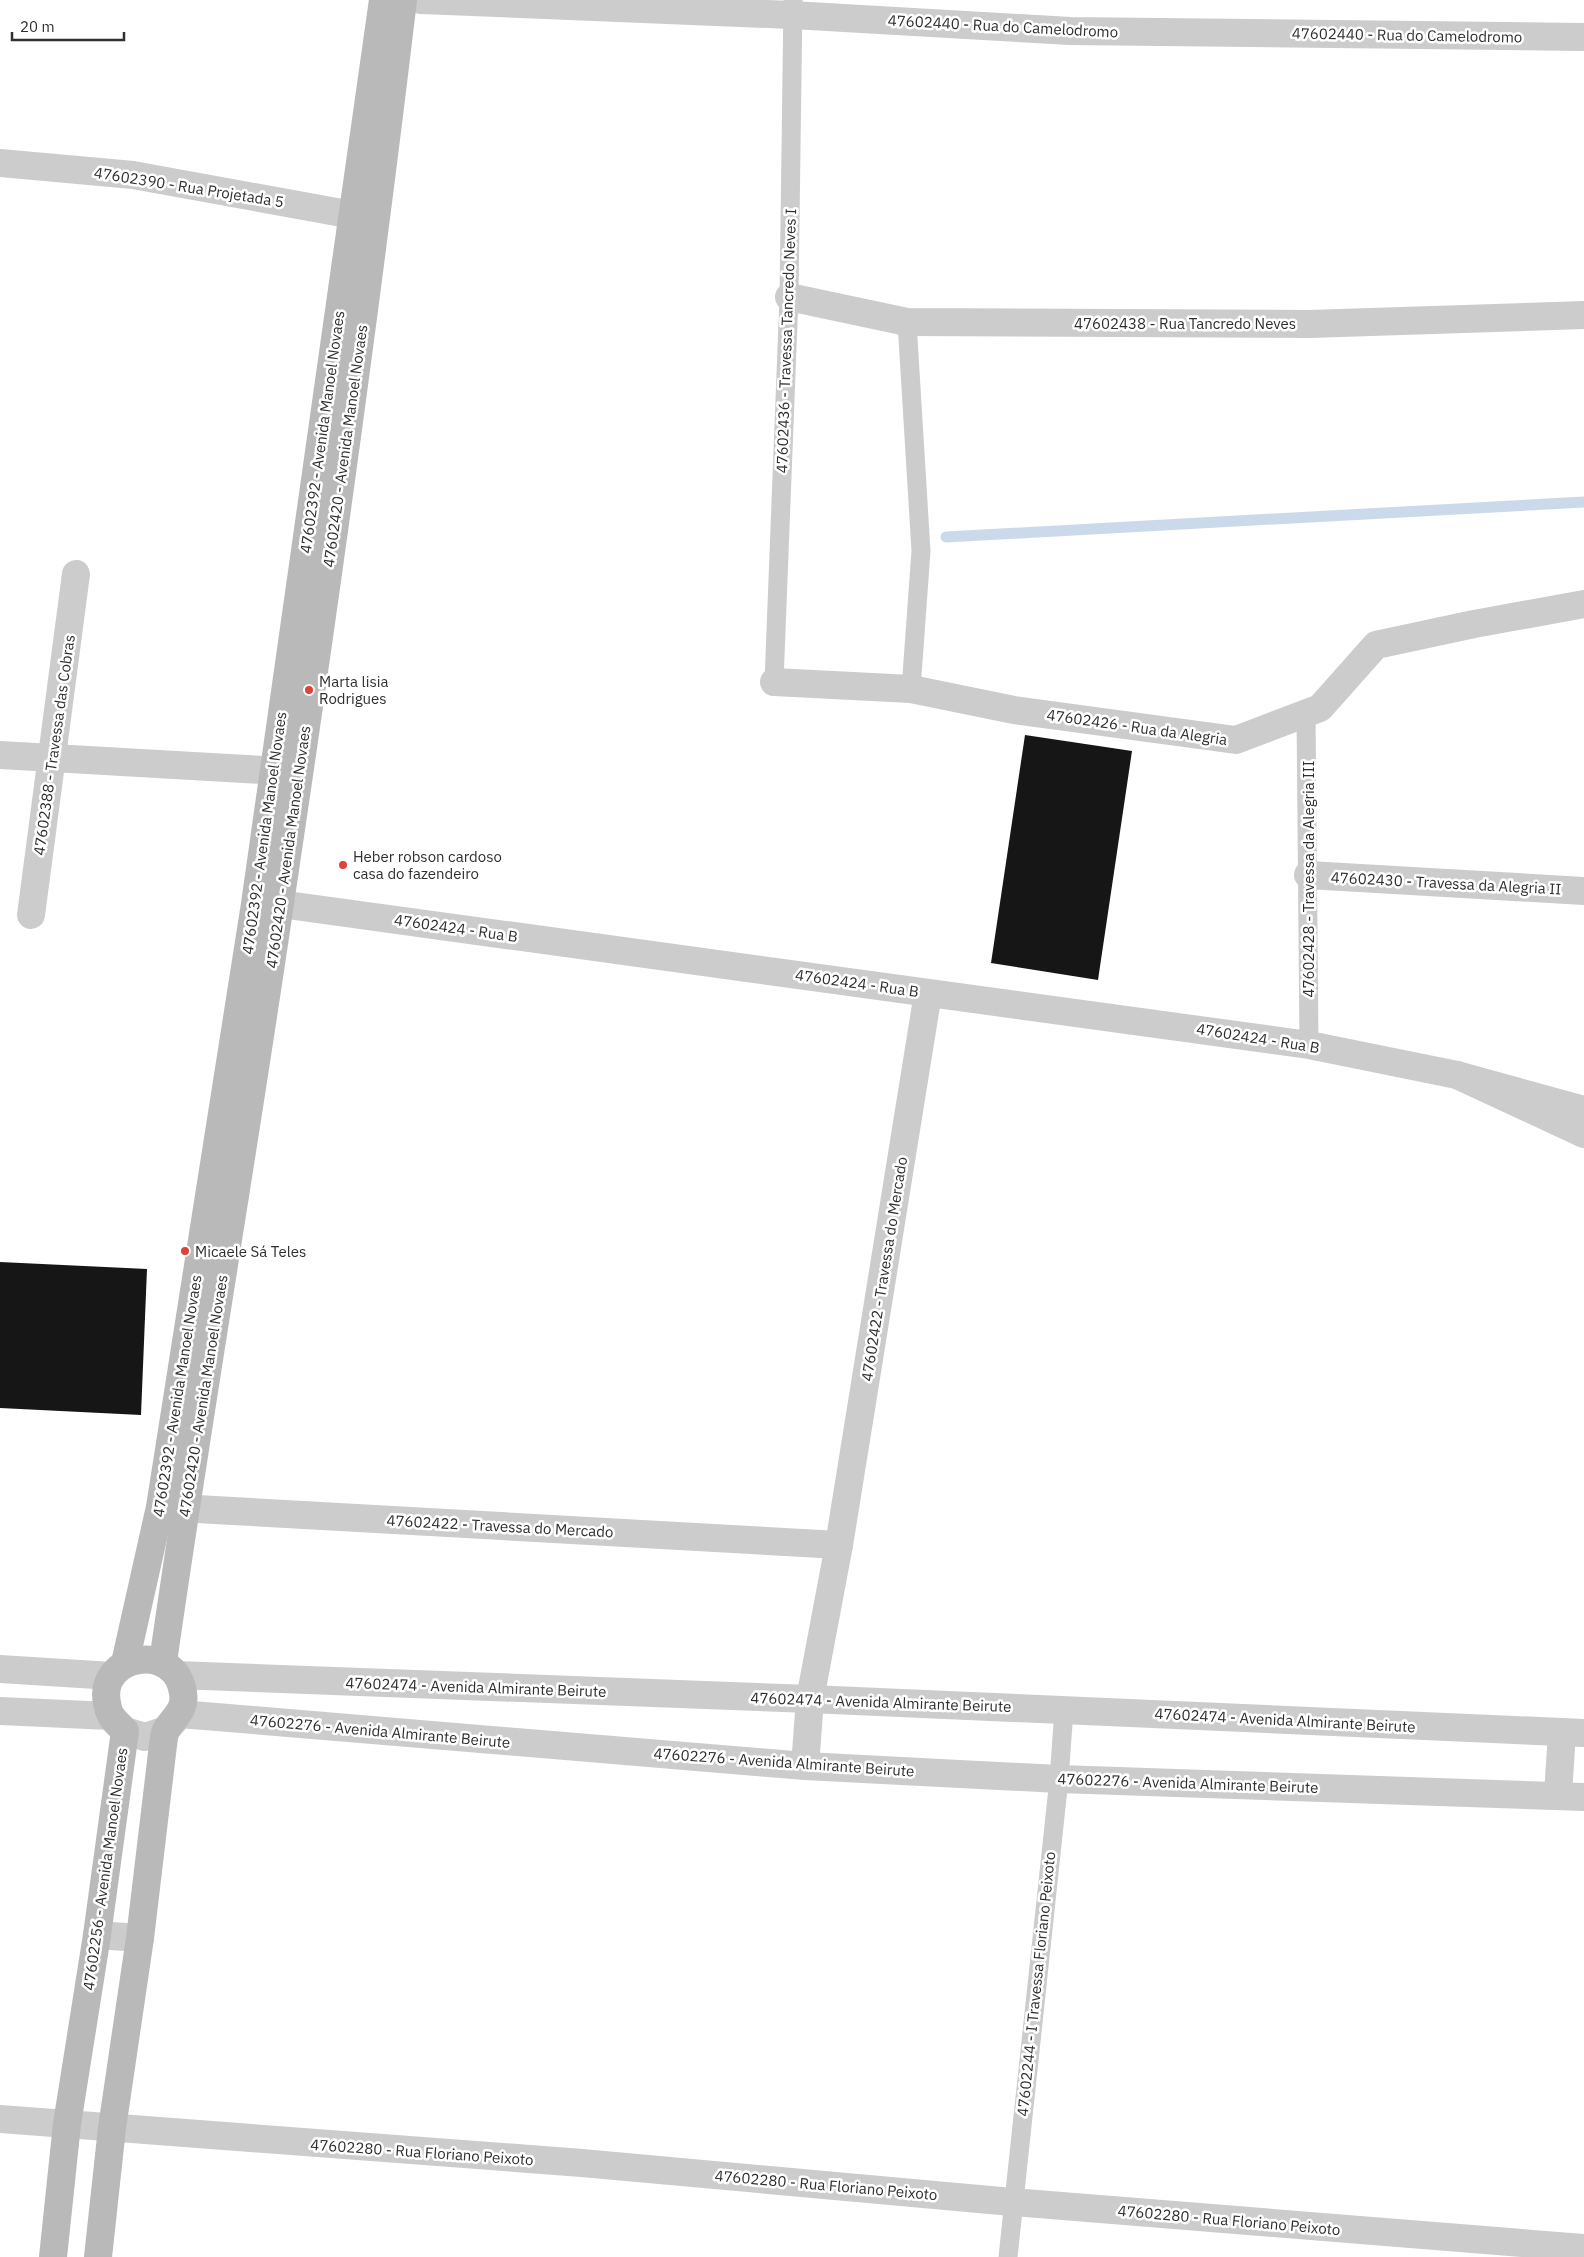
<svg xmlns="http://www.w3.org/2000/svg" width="1584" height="2257" font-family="'IBM Plex Sans',sans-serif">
  <rect width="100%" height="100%" fill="#fff"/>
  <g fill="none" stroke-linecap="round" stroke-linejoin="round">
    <polyline stroke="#cbdaea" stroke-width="11" points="946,537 1584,502"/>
  </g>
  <g fill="#161616">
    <polygon points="1025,735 1132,751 1098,980 991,963"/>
    <polygon points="0,1262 147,1269 141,1415 0,1408"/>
  </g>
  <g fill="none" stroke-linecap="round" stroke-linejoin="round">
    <g stroke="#ccc" stroke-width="19">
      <polyline points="907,322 921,551 911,689"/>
      <polyline points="774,682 789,297 793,0"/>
      <polyline points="1306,713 1309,1045"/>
      <polyline points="1008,2257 1059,1779 1064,1710"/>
    </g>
    <g stroke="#ccc" stroke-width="28">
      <polyline points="421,0 792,15 1070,31 1584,37"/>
      <polyline points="0,163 133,175 375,219"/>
      <polyline points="789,297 907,322 1309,324 1584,315"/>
      <polyline points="774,682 911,689 1014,710 1236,740 1320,708 1376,645 1474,624 1584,604"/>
      <polyline points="0,755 298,772"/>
      <polyline points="1308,875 1584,891"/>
      <polyline points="256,904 280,904 1309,1045 1457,1075"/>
      <polyline points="31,915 76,574"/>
      <polyline points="1584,1110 1457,1075 1584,1134"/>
      <polyline points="161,1507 839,1545"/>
      <polyline points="0,1669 112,1676"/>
      <polyline points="177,1675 810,1699 1584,1733"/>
      <polyline points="0,1711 110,1716 125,1731 145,1737 166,1730 180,1714 805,1766 1059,1779 1584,1797"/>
      <polyline points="805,1766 810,1699 839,1545 928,993"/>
      <polyline points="1558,1795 1562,1732"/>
      <polyline points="97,1935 140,1938"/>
      <polyline points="0,2119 582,2163 1012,2202 1584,2248"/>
    </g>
    <g stroke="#b9b9b9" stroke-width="28">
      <path d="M 163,1662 C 199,1409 243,1157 280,903 C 325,603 367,302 403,0"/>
      <polyline points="125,1663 160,1507 255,904 383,0"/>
      <path d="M 53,2257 L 67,2124 L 97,1935 L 125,1731 C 121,1727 115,1722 112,1717 C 109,1714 108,1708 107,1703 C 97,1654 176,1641 183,1693 C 186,1710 174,1717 166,1730 C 164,1734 164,1740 163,1745 L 140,1938 L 112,2128 L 98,2257"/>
    </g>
  </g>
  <g fill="#dc433b" stroke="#fff" stroke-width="2">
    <circle cx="309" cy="690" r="5"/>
    <circle cx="343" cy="865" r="5"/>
    <circle cx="185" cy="1251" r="5"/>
  </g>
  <g text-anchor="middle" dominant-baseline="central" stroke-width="5" stroke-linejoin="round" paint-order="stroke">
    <g font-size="15" fill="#2f2f2f" stroke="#fff">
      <text transform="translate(1003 26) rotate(3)">47602440 - Rua do Camelodromo</text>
      <text transform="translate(1407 35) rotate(1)">47602440 - Rua do Camelodromo</text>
      <text transform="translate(189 187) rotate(9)">47602390 - Rua Projetada 5</text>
      <text x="1185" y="323">47602438 - Rua Tancredo Neves</text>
      <text transform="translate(786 341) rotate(-88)">47602436 - Travessa Tancredo Neves I</text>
      <text transform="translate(322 432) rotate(-82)">47602392 - Avenida Manoel Novaes</text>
      <text transform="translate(345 446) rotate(-82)">47602420 - Avenida Manoel Novaes</text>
      <text transform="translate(1137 727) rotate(8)">47602426 - Rua da Alegria</text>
      <text transform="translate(54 745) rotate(-82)">47602388 - Travessa das Cobras</text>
      <text transform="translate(264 833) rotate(-82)">47602392 - Avenida Manoel Novaes</text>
      <text transform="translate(288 847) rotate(-82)">47602420 - Avenida Manoel Novaes</text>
      <text transform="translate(1308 879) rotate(-90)">47602428 - Travessa da Alegria III</text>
      <text transform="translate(1446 883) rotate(3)">47602430 - Travessa da Alegria II</text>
      <text transform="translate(456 928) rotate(8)">47602424 - Rua B</text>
      <text transform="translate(857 983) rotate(8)">47602424 - Rua B</text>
      <text transform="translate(1258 1038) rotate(9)">47602424 - Rua B</text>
      <text transform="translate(884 1269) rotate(-81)">47602422 - Travessa do Mercado</text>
      <text transform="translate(177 1396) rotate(-81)">47602392 - Avenida Manoel Novaes</text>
      <text transform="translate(203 1396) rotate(-81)">47602420 - Avenida Manoel Novaes</text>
      <text transform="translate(500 1526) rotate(3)">47602422 - Travessa do Mercado</text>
      <text transform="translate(476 1687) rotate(2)">47602474 - Avenida Almirante Beirute</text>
      <text transform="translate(881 1702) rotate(2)">47602474 - Avenida Almirante Beirute</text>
      <text transform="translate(1285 1720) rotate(3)">47602474 - Avenida Almirante Beirute</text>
      <text transform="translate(380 1731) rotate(5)">47602276 - Avenida Almirante Beirute</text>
      <text transform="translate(784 1762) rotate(4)">47602276 - Avenida Almirante Beirute</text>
      <text transform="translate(1188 1783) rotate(2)">47602276 - Avenida Almirante Beirute</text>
      <text transform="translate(105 1869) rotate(-82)">47602256 - Avenida Manoel Novaes</text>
      <text transform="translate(1036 1984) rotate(-84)">47602244 - I Travessa Floriano Peixoto</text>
      <text transform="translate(422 2152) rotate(4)">47602280 - Rua Floriano Peixoto</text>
      <text transform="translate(826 2185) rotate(5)">47602280 - Rua Floriano Peixoto</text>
      <text transform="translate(1229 2220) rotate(5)">47602280 - Rua Floriano Peixoto</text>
    </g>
    <g font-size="15" fill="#2f2f2f" stroke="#fff" text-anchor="start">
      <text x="319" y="681">Marta lisia<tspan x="319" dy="17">Rodrigues</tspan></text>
      <text x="353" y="856">Heber robson cardoso<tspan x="353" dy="17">casa do fazendeiro</tspan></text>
      <text x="195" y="1251">Micaele Sá Teles</text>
    </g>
  </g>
  <path d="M12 32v8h112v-8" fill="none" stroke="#2f2f2f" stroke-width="2.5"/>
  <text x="20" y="32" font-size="15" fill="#2f2f2f" stroke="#ffffff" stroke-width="4" paint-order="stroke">20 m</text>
</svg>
